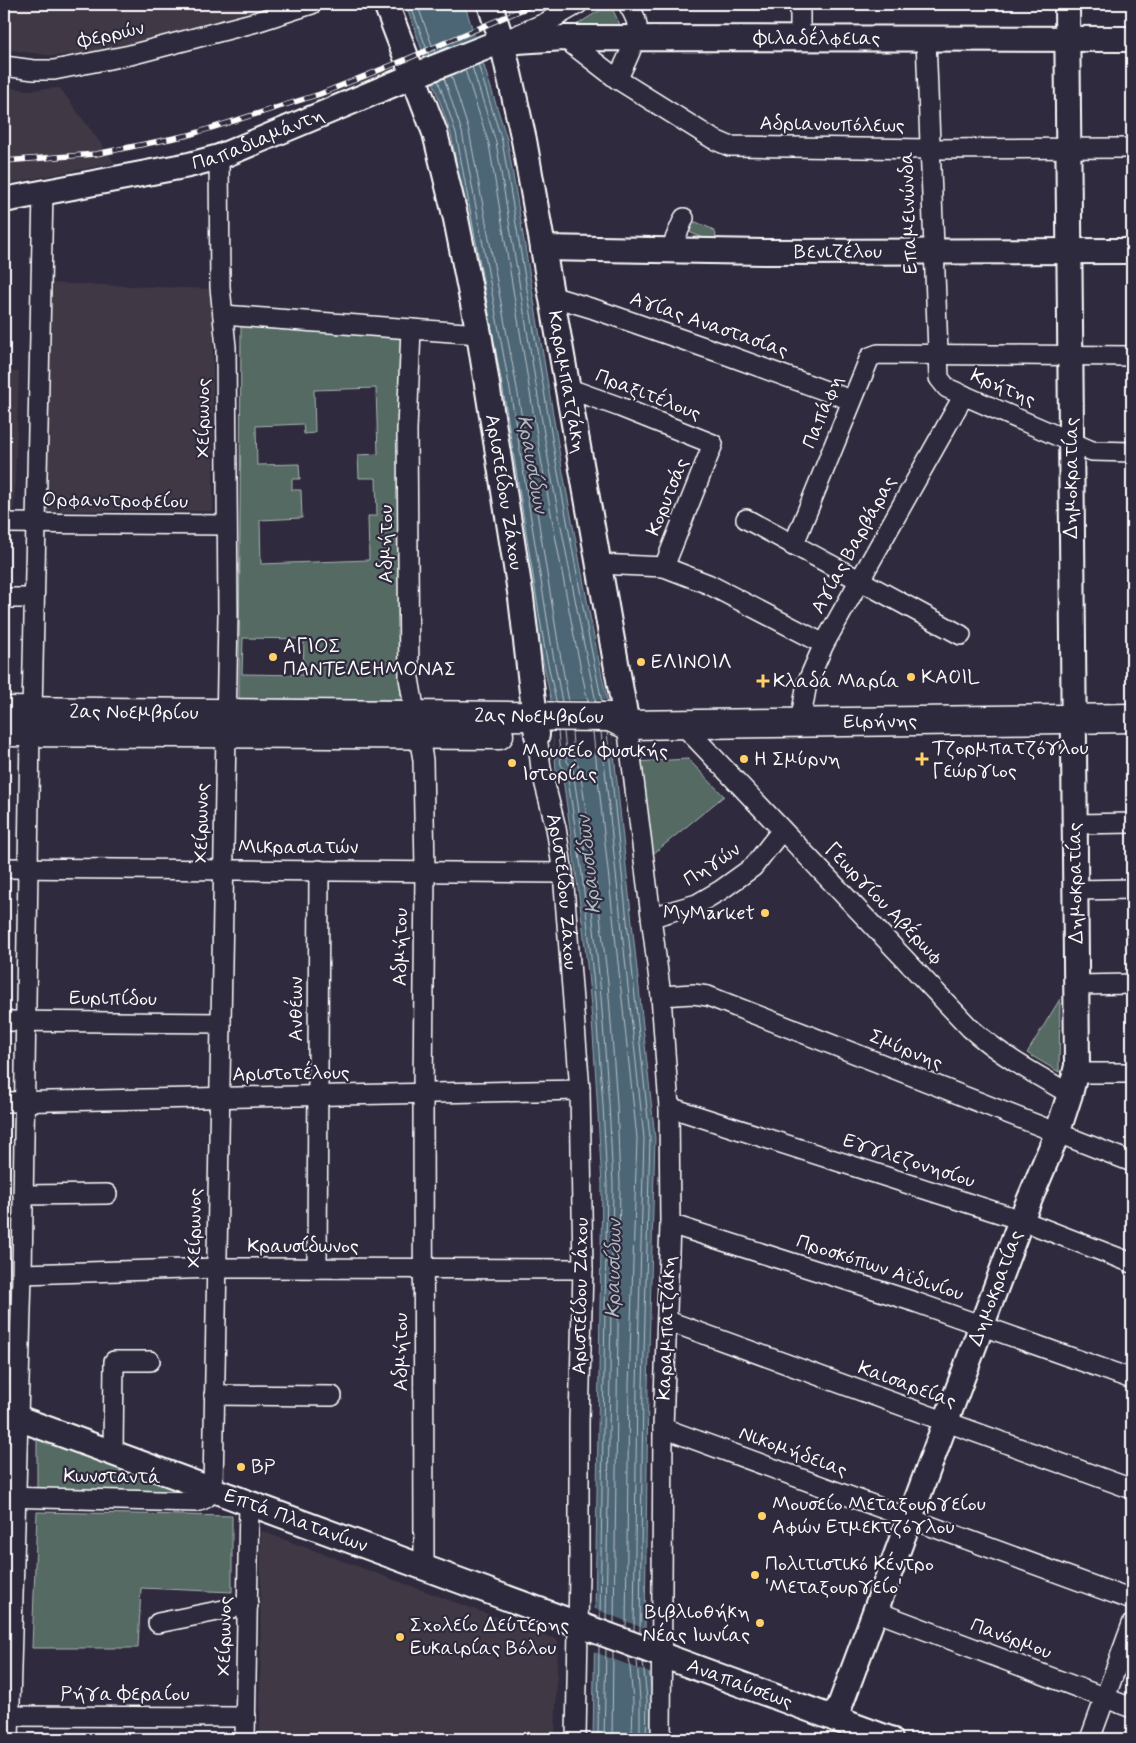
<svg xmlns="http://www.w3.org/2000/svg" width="1136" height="1743" font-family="Mynerve,sans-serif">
  <rect width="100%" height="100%" fill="#2f2a3d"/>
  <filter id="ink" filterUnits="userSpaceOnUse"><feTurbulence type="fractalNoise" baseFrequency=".02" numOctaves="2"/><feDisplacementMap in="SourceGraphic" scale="10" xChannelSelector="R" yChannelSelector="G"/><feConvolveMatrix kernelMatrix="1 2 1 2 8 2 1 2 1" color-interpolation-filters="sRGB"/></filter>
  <g filter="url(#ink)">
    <g fill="#413845">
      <polygon points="4,4 277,4 136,42 91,52 54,56 4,49"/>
      <polygon points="4,87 28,90 60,88 115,163 4,184"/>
      <polygon points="47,283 213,289 213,511 43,511"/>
      <polygon points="4,372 19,372 14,511 4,511"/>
      <polygon points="261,1531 558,1640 555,1739 260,1739"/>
    </g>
    <g fill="#546a64" stroke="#aab4b2" fill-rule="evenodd">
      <polygon points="610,4 622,29 573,27"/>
      <polygon points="696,222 712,229 716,234 715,238 709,240 691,233 689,229 692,223"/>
      <path d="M 241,325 L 406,338 L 401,422 L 401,700 L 239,699 ZM 376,388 L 378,454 L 358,455 L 359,478 L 376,478 L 377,516 L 368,516 L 369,560 L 261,564 L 260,520 L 302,518 L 301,490 L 292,490 L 292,479 L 300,479 L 299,464 L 257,465 L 256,426 L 303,424 L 304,434 L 315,433 L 314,390 ZM 243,638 L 304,639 L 303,675 L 242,674 Z"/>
      <polygon points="688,759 724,796 648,858 634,762"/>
      <polygon points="1060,999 1059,1072 1027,1053"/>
      <polygon points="37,1438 178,1487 179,1493 37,1488"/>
      <polygon points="37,1512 232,1516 232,1592 141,1588 138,1648 32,1648"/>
    </g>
    <path fill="#4d6676" stroke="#94a3ad" d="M 405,4 L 463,4 L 467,12 L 507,139 L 561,462 L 593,632 L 607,700 L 612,735 L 655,1138 L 648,1387 L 645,1630 L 652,1700 L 651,1739 L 593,1739 L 602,1185 C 598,1118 595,1051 589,984 C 582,913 572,842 562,772 L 556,771 L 551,700 L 541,651 L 536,615 L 451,134 L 414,27 Z"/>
    <g fill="#2f2a3d">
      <polygon points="551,700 607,700 615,753 554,752"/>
      <polygon points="593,1608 648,1630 652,1674 592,1651"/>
    </g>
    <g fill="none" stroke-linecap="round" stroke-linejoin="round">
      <g stroke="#b8c2c8" stroke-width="1">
        <polyline points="410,4 429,55"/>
        <polyline points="417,4 435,53"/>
        <polyline points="478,64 502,141 556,462 588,633 602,702"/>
        <polyline points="472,67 496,142 549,464 582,635 596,702"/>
        <polyline points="465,70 489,144 542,465 574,636 588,702"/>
        <polyline points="451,75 469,131 518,394 559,648 569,702"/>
        <polyline points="444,78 462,132 511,395 552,649 562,702"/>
        <polyline points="438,80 456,133 504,396 545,650 556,701"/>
        <polyline points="558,731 561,765 567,772 582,874 594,985 603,1105 607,1185 600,1618"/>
        <polyline points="564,732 567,761 573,770 588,874 600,984 609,1104 613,1185 606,1621"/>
        <polyline points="572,732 574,757 580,770 595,873 608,983 617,1104 620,1184 614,1623"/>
        <polyline points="593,732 637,1138 629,1386 626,1628"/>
        <polyline points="601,732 644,1138 637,1386 634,1631"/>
        <polyline points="607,732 650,1138 643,1387 640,1633"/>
        <polyline points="629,1657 633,1701 632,1739"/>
        <polyline points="637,1660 640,1700 640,1739"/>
        <polyline points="643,1662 647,1700 646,1739"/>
        <polyline points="598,1739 599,1646"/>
        <polyline points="604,1739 606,1648"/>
        <polyline points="612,1739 613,1651"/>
      </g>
      <g stroke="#fff" stroke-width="22">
        <g id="minor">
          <polyline points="800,4 800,38"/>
          <polyline points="510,38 545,23 578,4"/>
          <polyline points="564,38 617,79 713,139 729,146 929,149 1132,148"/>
          <polyline points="926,39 939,378 947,388 1092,451 1132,452"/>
          <polyline points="4,66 34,70 54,70 130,55 256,22 312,4"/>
          <path d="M 617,79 C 624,66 637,41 637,26 C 637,18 631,10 628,4"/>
          <polyline points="670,251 684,218"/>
          <polyline points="551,296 594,309 727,355 851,400"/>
          <polyline points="223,315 479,334"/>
          <polyline points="411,329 407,430 409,678 423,760 425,871 423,1093 424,1567"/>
          <polyline points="567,388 620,407 713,444 664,567"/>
          <polyline points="746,519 961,635"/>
          <polyline points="4,523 226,525"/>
          <polyline points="793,546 870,357 878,354 1132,356"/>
          <polyline points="598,564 664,567 708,584 824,644"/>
          <polyline points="4,598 34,598"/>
          <polyline points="32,712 43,192"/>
          <polyline points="800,723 807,683 824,644 964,395"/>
          <path d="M 682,724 L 970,1028 C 1000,1055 1035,1074 1070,1094"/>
          <polyline points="627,725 661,996 669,1107 670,1224 663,1428 661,1739"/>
          <path id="s1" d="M 537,735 L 541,769 L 556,828 L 563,873 L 580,1090 L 583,1269 L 579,1422 L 579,1574 L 576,1739"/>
          <polyline points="1075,824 1132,823"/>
          <polyline points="4,868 563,873"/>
          <polyline points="1076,890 1132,889"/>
          <polyline points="652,917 697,904 721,890 753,867 782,830"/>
          <polyline points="1077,985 1132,984"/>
          <polyline points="661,996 693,994 708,996 1132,1162"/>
          <polyline points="4,1021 221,1023"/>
          <polyline points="1076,1073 1132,1073"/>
          <polyline points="4,1102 580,1090"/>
          <polyline points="669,1107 1021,1220 1132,1263"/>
          <polyline points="23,1195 107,1194"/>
          <polyline points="670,1224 915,1302 1132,1379"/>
          <polyline points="317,1268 319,870"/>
          <polyline points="22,1274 217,1268 583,1269"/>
          <polyline points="668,1321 1132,1489"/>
          <polyline points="214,1395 332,1396"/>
          <polyline points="663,1428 1132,1600"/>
          <polyline points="113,1453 114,1361 150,1361"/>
          <path d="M 4,1497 L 196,1502 C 205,1500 208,1497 213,1489 L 228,615 L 226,347 L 220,287 L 219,157"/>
          <polyline points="875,1611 1132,1708"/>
          <polyline points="158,1623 248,1605"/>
          <polyline points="4,1716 246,1717"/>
          <polyline points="9,1739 22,1274 30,732"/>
          <polyline points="245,1739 249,1502"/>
          <polyline points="1090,1739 1132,1624"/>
        </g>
      </g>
      <g stroke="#fff" stroke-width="28">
        <g id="tertiary">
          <path id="s2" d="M 386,4 L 435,133 L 456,219 L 479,334 L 521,598 L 537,735"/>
          <path id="s3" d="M 490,4 L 502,42 L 524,140 L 627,725"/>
          <path id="s4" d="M 4,200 L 189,165 L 219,157 L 413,76 L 489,46 L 502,42 L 564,38 L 1132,39"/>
          <path id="s5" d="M 543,248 L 764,252 L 1132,251"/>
          <path id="s6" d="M 4,1413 L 890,1739"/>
          <path id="s7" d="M 835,1719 L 1021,1220 L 1057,1134 L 1070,1094 L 1077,1066 L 1067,4"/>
        </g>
      </g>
      <g stroke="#fff" stroke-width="31">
        <g id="secondary">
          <path id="s8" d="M 4,711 L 610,717 L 627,725 L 1132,718"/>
          <polyline points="4,732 499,735"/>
        </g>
      </g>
      <use href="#minor" stroke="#2f2a3d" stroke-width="19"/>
      <use href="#tertiary" stroke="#2f2a3d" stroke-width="24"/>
      <use href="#secondary" stroke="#2f2a3d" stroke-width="28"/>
      <g stroke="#fff" stroke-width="5.5">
        <polyline id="rail" points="4,161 96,154 189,135 320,94 407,59 535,4"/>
      </g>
      <use href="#rail" stroke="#2f2a3d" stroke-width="4" stroke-dasharray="11" stroke-linecap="butt"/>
    </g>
  </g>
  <g fill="#ffd166" stroke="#2f2a3d" stroke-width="2">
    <circle cx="273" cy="657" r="5"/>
    <circle cx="641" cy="662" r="5"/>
    <circle cx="911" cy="677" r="5"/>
    <path d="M760.5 673.5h5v5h5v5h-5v5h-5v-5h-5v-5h5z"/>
    <circle cx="744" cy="759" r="5"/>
    <path d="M919.5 751.5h5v5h5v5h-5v5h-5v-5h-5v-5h5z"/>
    <circle cx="512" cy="763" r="5"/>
    <circle cx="765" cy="913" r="5"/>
    <circle cx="241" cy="1467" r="5"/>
    <circle cx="762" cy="1516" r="5"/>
    <circle cx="755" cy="1575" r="5"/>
    <circle cx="760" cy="1623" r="5"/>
    <circle cx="400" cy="1637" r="5"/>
  </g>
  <g text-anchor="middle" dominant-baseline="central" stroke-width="4.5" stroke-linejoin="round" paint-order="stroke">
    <g font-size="20" fill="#fff" stroke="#2f2a3d">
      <text transform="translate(111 35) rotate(-12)">Φερρών</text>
      <text stroke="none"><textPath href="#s4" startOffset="840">Φιλαδέλφειας</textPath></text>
      <text transform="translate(832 125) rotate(1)">Αδριανουπόλεως</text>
      <text stroke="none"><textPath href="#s4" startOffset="262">Παπαδιαμάντη</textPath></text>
      <text transform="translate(909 213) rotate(-92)">Επαμεινώνδα</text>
      <text stroke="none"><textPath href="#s5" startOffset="295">Βενιζέλου</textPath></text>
      <text transform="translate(709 325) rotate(19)">Αγίας Αναστασίας</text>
      <text stroke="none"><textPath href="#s3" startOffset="386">Καραμπατζάκη</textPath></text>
      <text transform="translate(1003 388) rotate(23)">Κρήτης</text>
      <text transform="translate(648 395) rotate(21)">Πραξιτέλους</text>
      <text transform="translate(823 412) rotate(-68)">Παπάφη</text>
      <text transform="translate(203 418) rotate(-90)">Χείρωνος</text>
      <text transform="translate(1071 478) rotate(-90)">Δημοκρατίας</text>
      <text stroke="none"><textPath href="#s2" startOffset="504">Αριστείδου Ζάχου</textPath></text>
      <text transform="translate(668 497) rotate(-68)">Κορυτσάς</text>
      <text transform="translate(115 501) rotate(1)">Ορφανοτροφείου</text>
      <text transform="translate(386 544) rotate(-90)">Αδμήτου</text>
      <text transform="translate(854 545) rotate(-61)">Αγίας Βαρβάρας</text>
      <text stroke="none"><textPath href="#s8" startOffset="130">2ας Νοεμβρίου</textPath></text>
      <text stroke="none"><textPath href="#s8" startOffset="535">2ας Νοεμβρίου</textPath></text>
      <text stroke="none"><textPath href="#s8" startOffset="878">Ειρήνης</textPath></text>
      <text transform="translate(202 823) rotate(-89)">Χείρωνος</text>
      <text x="298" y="847">Μικρασιατών</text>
      <text transform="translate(712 865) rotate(-33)">Πηγών</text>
      <text transform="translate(1076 883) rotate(-91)">Δημοκρατίας</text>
      <text stroke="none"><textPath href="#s1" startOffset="159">Αριστείδου Ζάχου</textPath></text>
      <text transform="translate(884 904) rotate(46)">Γεωργίου Αβέρωφ</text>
      <text transform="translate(401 947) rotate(-89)">Αδμήτου</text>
      <text transform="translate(113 999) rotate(1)">Ευριπίδου</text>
      <text transform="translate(296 1009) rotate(-90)">Ανθέων</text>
      <text transform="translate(906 1050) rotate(22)">Σμύρνης</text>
      <text transform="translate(291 1074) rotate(-1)">Αριστοτέλους</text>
      <text transform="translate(909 1161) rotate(18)">Εγγλεζονησίου</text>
      <text transform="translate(195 1228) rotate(-89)">Χείρωνος</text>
      <text x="303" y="1246">Κραυσίδωνος</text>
      <text transform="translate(880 1268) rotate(18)">Προσκόπων Αϊδινίου</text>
      <text stroke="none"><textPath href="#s7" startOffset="460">Δημοκρατίας</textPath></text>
      <text transform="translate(581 1296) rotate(-89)">Αριστείδου Ζάχου</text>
      <text transform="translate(667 1328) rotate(-88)">Καραμπατζάκη</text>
      <text transform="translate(401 1352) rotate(-90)">Αδμήτου</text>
      <text transform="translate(907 1385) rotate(20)">Καισαρείας</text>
      <text transform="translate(793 1452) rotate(20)">Νικομήδειας</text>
      <text transform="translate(112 1477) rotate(1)">Κωνσταντά</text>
      <text stroke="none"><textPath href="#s6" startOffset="311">Επτά Πλατανίων</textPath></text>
      <text transform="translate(225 1636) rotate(-89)">Χείρωνος</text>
      <text transform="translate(1011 1639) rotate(20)">Πανόρμου</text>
      <text stroke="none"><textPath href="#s6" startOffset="784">Αναπαύσεως</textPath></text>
      <text x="125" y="1694">Ρήγα Φεραίου</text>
    </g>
    <g font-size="20" fill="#fff" stroke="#2f2a3d" text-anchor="start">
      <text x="283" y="646">ΑΓΙΟΣ<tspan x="283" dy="23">ΠΑΝΤΕΛΕΗΜΟΝΑΣ</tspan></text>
      <text x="651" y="662">ΕΛΙΝΟΙΛ</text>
      <text x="921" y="677">KAOIL</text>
      <text x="773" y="681">Κλαδά Μαρία</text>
      <text x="932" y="748">Τζορμπατζόγλου<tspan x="932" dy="23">Γεώργιος</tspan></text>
      <text x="522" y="751">Μουσείο Φυσικής<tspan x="522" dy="23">Ιστορίας</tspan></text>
      <text x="754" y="759">Η Σμύρνη</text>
      <text x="755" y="913" text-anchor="end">MyMarket</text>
      <text x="251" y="1467">BP</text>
      <text x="772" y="1504">Μουσείο Μεταξουργείου<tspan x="772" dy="23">Αφών Ετμεκτζόγλου</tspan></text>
      <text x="765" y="1564">Πολιτιστικό Κέντρο<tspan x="765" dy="23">'Μεταξουργείο'</tspan></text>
      <text x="750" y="1612" text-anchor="end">Βιβλιοθήκη<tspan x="750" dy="23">Νέας Ιωνίας</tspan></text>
      <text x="410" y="1625">Σχολείο Δεύτερης<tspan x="410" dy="23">Ευκαιρίας Βόλου</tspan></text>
    </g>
    <g font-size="21" font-style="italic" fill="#afbac1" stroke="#2f2a3d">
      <text transform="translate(532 464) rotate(80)">Κραυσίδων</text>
      <text transform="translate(589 865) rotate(-96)">Κραυσίδων</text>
      <text transform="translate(614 1269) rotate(-89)">Κραυσίδων</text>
    </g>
  </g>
  <rect width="1136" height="1743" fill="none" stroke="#2f2a3d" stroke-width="20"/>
  <rect x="10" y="10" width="1116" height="1723" fill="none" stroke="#fff" stroke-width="2" filter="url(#ink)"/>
</svg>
